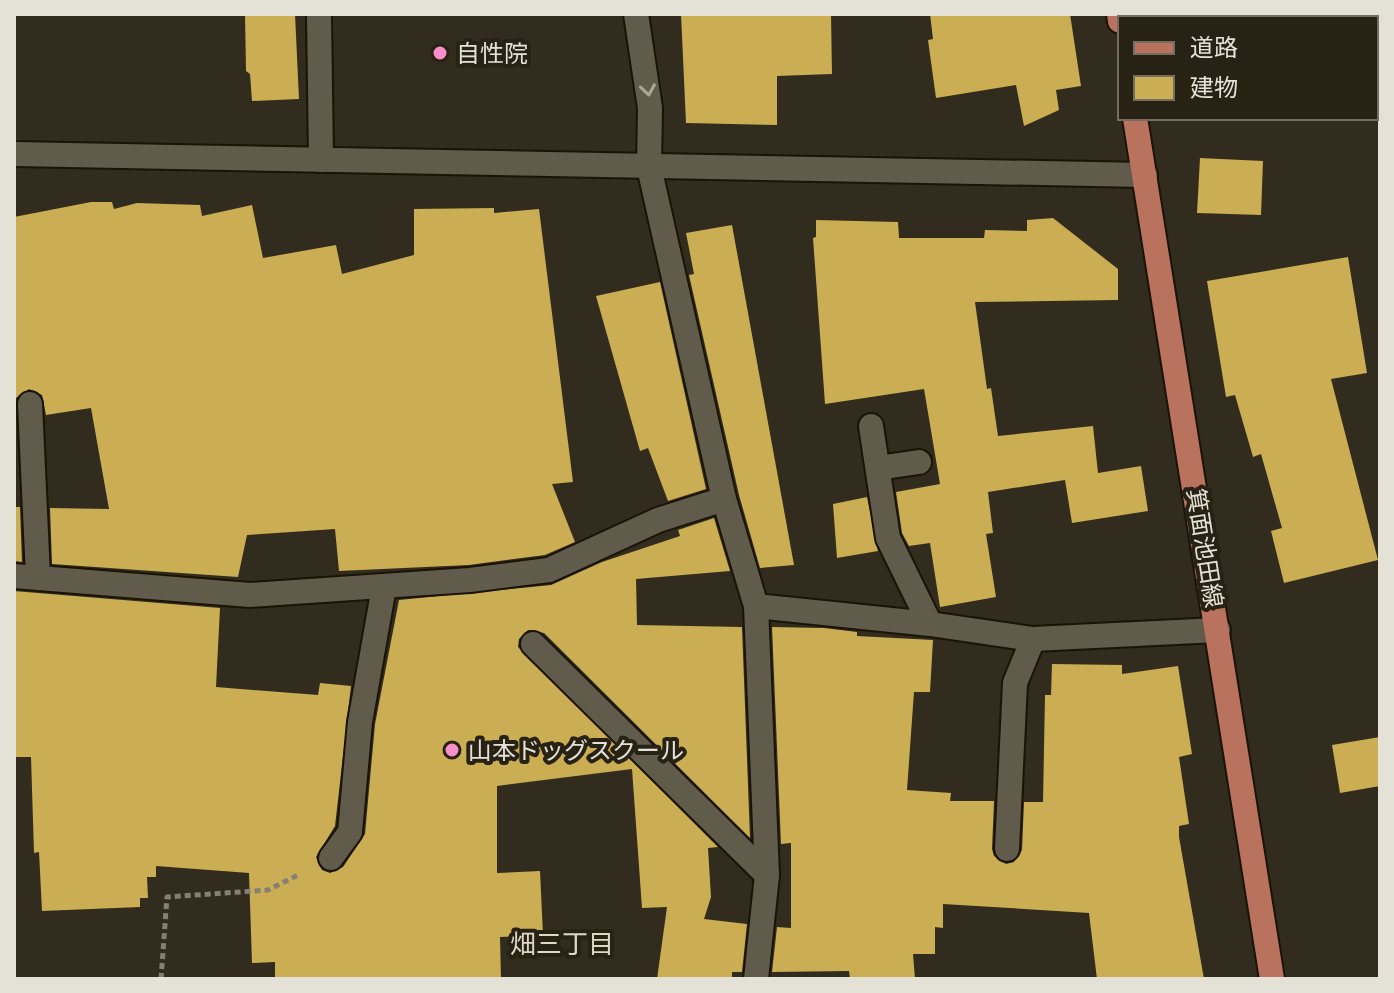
<svg xmlns="http://www.w3.org/2000/svg" width="1394" height="993" font-family="Ubuntu,'Noto Sans JP',sans-serif">
  <rect width="100%" height="100%" fill="#312c1d"/>
  <g fill="#cbad53">
    <polygon points="245,14 295,14 299,99 252,101 250,74 246,71"/>
    <polygon points="681,14 831,14 832,74 777,76 777,125 686,123"/>
    <polygon points="930,14 1070,14 1081,86 1056,90 1059,110 1024,126 1016,85 936,98 928,40 933,39"/>
    <polygon points="1200,158 1263,161 1261,215 1197,213"/>
    <polygon points="91,202 112,202 114,209 137,203 200,205 202,216 252,205 263,258 336,245 342,274 414,255 414,209 494,208 494,213 539,209 573,482 552,484 575,542 545,555 469,565 339,571 335,529 247,535 238,577 52,564 50,508 109,509 91,408 46,415 42,395 29,389 16,398 14,420 14,217"/>
    <polygon points="1053,218 1118,269 1118,300 975,302 987,389 991,388 998,436 1093,426 1098,473 1141,466 1148,511 1072,523 1065,480 988,492 993,533 986,534 996,597 940,607 930,543 909,546 902,533 896,492 940,484 924,389 825,404 813,238 816,237 816,220 898,222 899,238 984,238 985,230 1027,231 1027,220"/>
    <polygon points="732,225 794,565 760,568 739,495 689,275 694,274 686,233"/>
    <polygon points="1348,257 1367,373 1331,379 1378,560 1284,583 1271,531 1282,528 1261,454 1253,457 1235,395 1226,397 1207,281"/>
    <polygon points="660,282 706,489 668,501 648,448 640,451 596,296"/>
    <polygon points="867,497 878,551 837,558 833,504"/>
    <polygon points="14,507 20,507 22,562 14,561"/>
    <polygon points="714,518 730,571 636,579 637,625 742,627 750,838 544,633 528,630 519,639 518,647 718,847 708,848 711,897 704,919 747,924 742,972 732,972 732,979 657,979 667,907 642,908 632,769 497,786 497,873 540,871 543,935 500,937 501,979 275,979 275,962 252,963 249,873 156,866 156,877 147,877 148,898 140,898 140,907 42,911 39,852 34,853 31,757 14,757 14,591 220,608 216,687 318,695 320,683 351,686 335,826 316,857 322,870 330,873 343,867 365,834 375,724 399,600 551,585 602,562 680,536 678,530"/>
    <polygon points="772,627 824,628 857,632 857,636 933,640 930,692 914,692 907,790 951,793 950,801 994,801 992,849 994,856 1006,864 1014,862 1022,850 1024,802 1043,802 1045,695 1051,695 1052,664 1122,665 1122,674 1178,666 1192,754 1179,757 1189,824 1179,826 1179,837 1204,979 1097,979 1089,913 943,904 943,928 935,927 935,954 913,954 915,979 850,979 849,971 772,972 777,927 791,928 791,843 781,844"/>
    <polygon points="1380,737 1380,786 1340,793 1332,745"/>
  </g>
  <g fill="none" stroke-linecap="round" stroke-linejoin="round">
    <g stroke="#191407" stroke-width="28">
      <g id="street">
        <polyline points="319,14 321,160"/>
        <polyline points="636,14 650,108 649,167 724,499 756,606 767,875 756,979"/>
        <polyline points="30,404 38,576"/>
        <polyline points="871,426 888,538 930,624"/>
        <polyline points="878,468 919,462"/>
        <polyline points="14,576 250,595 470,580 549,570 658,520 724,499"/>
        <polyline points="756,606 930,624 1033,639 1218,630"/>
        <polyline points="533,644 767,875"/>
        <polyline points="1007,849 1015,683 1033,639"/>
        <polyline points="331,858 350,832 360,722 384,587"/>
      </g>
    </g>
    <g stroke="#191407" stroke-width="28">
      <polyline id="secondary" points="14,154 1145,175"/>
    </g>
    <g stroke="#191407" stroke-width="28">
      <g id="primary">
        <polyline points="1119,14 1120,21"/>
        <polyline points="1135,118 1272,979"/>
      </g>
    </g>
    <polyline stroke="#848073" stroke-width="5" stroke-dasharray="6 4" stroke-linecap="butt" points="161,979 167,897 268,890 298,875"/>
    <use href="#street" stroke="#615b4b" stroke-width="24"/>
    <use href="#secondary" stroke="#615b4b" stroke-width="24"/>
    <use href="#primary" stroke="#b8725e" stroke-width="24"/>
  </g>
  <defs><path id="oneway-chevron" d="M-2-3.5L2.5 0L-2 3.5" fill="none" stroke-width="1.6" stroke-linecap="round" stroke-linejoin="round" transform="scale(2)"/></defs>
  <use stroke="#a9a598" href="#oneway-chevron" transform="translate(648 90) rotate(81)"/>
  <g fill="#f98fc8" stroke="#272214" stroke-width="3">
    <circle cx="440" cy="53" r="8"/>
    <circle cx="452" cy="750" r="8"/>
  </g>
  <g text-anchor="middle" dominant-baseline="central" stroke-width="8" stroke-linejoin="round" paint-order="stroke">
    <g font-size="24" fill="#e4e1d7" stroke="#272214" text-anchor="start">
      <text x="456" y="53">自性院</text>
      <text x="468" y="750">山本ドッグスクール</text>
    </g>
    <g font-size="24" fill="#e4e1d7" stroke="#272214">
      <text transform="translate(1205 548) rotate(81)">箕面池田線</text>
    </g>
    <g font-size="26" fill="#ded7c5" stroke="#272214">
      <text x="562" y="943">畑三丁目</text>
    </g>
  </g>
  <rect width="1394" height="993" fill="none" stroke="#e4e1d7" stroke-width="32"/>
  <rect x="1118" y="16" width="260" height="104" fill="#272214" stroke="#736e62" stroke-width="2"/>
  <rect x="1134" y="42" width="40" height="12" fill="#b8725e" stroke="#736e62" stroke-width="2"/>
  <text x="1190" y="56" font-size="24" fill="#e4e1d7">道路</text>
  <rect x="1134" y="76" width="40" height="24" fill="#cbad53" stroke="#736e62" stroke-width="2"/>
  <text x="1190" y="96" font-size="24" fill="#e4e1d7">建物</text>
</svg>
